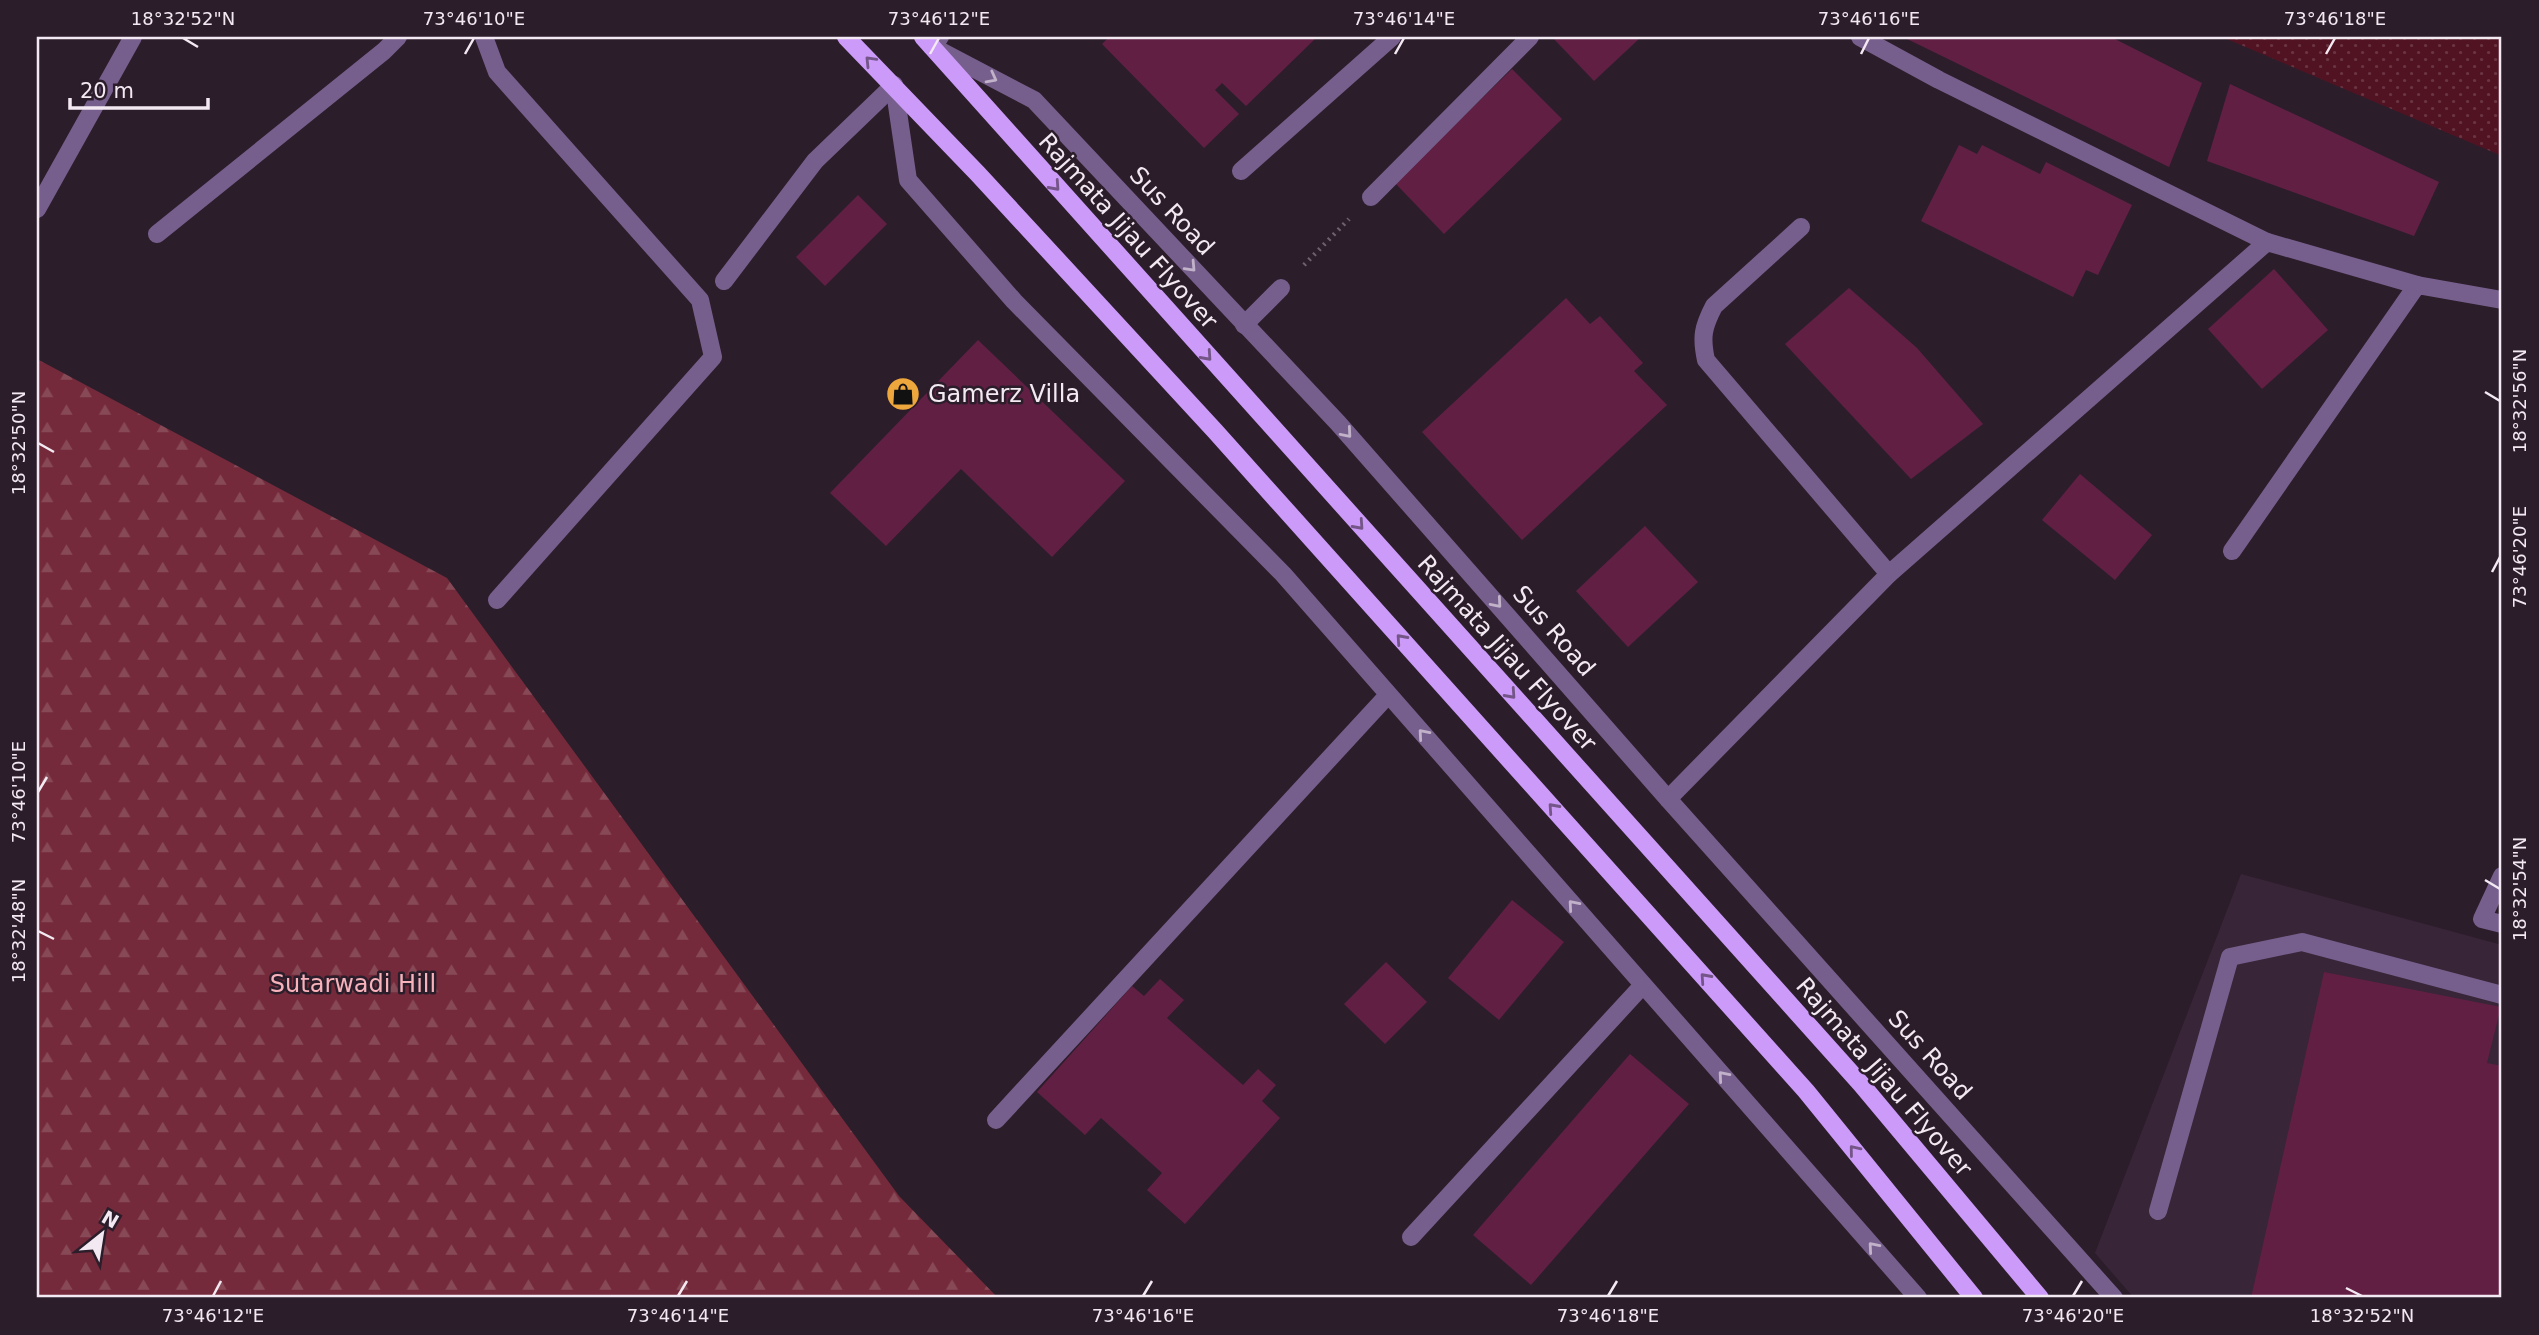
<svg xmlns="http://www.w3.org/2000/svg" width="2539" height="1335" font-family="'DejaVu Sans',sans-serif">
  <defs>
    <pattern id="grass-dots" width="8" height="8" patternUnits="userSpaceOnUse" patternTransform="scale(1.75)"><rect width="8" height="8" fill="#511322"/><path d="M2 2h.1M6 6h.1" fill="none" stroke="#6a3543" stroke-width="1.8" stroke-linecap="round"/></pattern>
    <pattern id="forest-firs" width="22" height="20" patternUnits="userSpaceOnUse" patternTransform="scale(1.75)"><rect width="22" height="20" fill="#742a3a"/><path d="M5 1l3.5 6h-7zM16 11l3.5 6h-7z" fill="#884957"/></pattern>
  </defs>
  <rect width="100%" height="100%" fill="#2c1d2b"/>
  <polygon fill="#392538" points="2241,874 2502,945 2502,1298 2134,1298 2095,1253"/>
  <polygon fill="url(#grass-dots)" points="2222,37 2502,37 2502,156"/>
  <polygon fill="url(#forest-firs)" points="37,359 447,578 899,1196 998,1298 37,1298"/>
  <g fill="#611f44">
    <polygon points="1109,37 1317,37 1246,106 1222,83 1215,90 1239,114 1204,148 1102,44"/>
    <polygon points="1552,37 1641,37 1594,81"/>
    <polygon points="1903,37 2111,37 2202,83 2169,167"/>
    <polygon points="1512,69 1562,119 1444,234 1395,183"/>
    <polygon points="2230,84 2439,182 2414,236 2207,161"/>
    <polygon points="1959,145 1977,154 1982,145 2040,174 2046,162 2132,205 2098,275 2086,270 2073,297 1921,221"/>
    <polygon points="858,195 887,224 825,286 796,257"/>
    <polygon points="2274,269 2328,330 2262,389 2208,329"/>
    <polygon points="1849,288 1917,348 1983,424 1911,479 1785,344"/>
    <polygon points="1566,298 1590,324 1600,316 1643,363 1634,371 1667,405 1522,540 1422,432"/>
    <polygon points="978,340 1125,481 1052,557 961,469 886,546 830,493"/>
    <polygon points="2080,474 2152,535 2115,580 2042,520"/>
    <polygon points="1645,526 1698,582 1628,647 1576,591"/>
    <polygon points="1512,900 1564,942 1499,1020 1448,978"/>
    <polygon points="1386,962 1427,1002 1385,1044 1344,1004"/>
    <polygon points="2324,972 2501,1007 2487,1063 2502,1066 2502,1298 2251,1298"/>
    <polygon points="1160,979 1184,1000 1167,1018 1243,1085 1258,1069 1276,1085 1262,1101 1280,1118 1185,1224 1147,1190 1162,1173 1101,1118 1085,1135 1037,1092 1132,986 1144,996"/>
    <polygon points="1630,1054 1689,1104 1531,1285 1473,1235"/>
  </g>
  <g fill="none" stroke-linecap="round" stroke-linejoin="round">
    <polyline stroke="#6e616d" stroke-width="4.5" stroke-dasharray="2 5" stroke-linecap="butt" points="1304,265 1349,219"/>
    <g stroke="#775f8d" stroke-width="18">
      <polyline points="484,37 497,72 700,300 713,357 497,600"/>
      <polyline points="940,37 931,46 1034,100 1338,423 1668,799 2114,1298"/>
      <polyline points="1860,37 1939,80 2267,242"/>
      <polyline points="894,85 908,180 1014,301 1283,574 1918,1298"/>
      <polyline points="1241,171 1392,37"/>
      <polyline points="1371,197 1530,37"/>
      <polyline points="37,209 133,37"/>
      <path d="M 1801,227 L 1714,306 C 1703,327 1701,337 1706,360 L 1889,574"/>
      <polyline points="157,234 384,51 398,37"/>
      <polyline points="724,281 815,161 894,85"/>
      <polyline points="1244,325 1281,288"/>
      <polyline points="2232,551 2417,285 2502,300"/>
      <polyline points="1668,799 1889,574 2267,242 2417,285"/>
      <polyline points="2502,876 2482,919 2502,924"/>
      <polyline points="996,1120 1388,695"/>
      <polyline points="2158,1211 2230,957 2302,942 2502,995"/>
      <polyline points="1411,1237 1643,985"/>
    </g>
    <g stroke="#cc9af8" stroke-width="18">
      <polyline points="846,37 978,174 1215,431 1806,1091 1974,1298"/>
      <polyline points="923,37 1861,1084 2040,1298"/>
    </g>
  </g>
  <defs><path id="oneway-chevron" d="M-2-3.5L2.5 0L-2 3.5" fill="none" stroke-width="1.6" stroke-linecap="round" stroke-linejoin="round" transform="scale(1.75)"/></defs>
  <g stroke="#745587">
    <use href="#oneway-chevron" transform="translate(870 61) rotate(-134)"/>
    <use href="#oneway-chevron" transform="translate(1055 186) rotate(48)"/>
    <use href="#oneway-chevron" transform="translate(1207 356) rotate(48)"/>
    <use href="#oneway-chevron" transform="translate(1359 525) rotate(48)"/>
    <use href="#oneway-chevron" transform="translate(1401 639) rotate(-132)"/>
    <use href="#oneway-chevron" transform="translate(1511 694) rotate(48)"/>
    <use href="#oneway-chevron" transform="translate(1553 808) rotate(-132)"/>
    <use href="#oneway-chevron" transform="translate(1705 978) rotate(-132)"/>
    <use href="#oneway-chevron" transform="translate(1854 1150) rotate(-129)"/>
  </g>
  <g stroke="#c1b2ca">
    <use href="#oneway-chevron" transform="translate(992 78) rotate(28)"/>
    <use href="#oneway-chevron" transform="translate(1191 267) rotate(47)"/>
    <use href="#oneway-chevron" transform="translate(1347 433) rotate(49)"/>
    <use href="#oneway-chevron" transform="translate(1497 603) rotate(49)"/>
    <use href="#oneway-chevron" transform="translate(1423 734) rotate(-131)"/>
    <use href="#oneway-chevron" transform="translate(1573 905) rotate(-131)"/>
    <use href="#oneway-chevron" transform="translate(1723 1076) rotate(-131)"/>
    <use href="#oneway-chevron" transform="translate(1873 1247) rotate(-131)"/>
  </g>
  <path fill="none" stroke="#f3e9f2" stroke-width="2.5" d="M 183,38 L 198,47M 465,54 L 474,38M 930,54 L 939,38M 1395,54 L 1404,38M 1861,54 L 1869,38M 2326,54 L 2335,38M 2485,392 L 2500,401M 38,443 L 54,452M 2492,572 L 2500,557M 38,792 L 47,777M 2485,880 L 2500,889M 38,931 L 54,939M 2346,1288 L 2362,1296M 213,1296 L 221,1281M 678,1296 L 687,1281M 1143,1296 L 1152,1281M 1608,1296 L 1617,1281M 2073,1296 L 2082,1281"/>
  <defs>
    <g id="shop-disc" transform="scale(1.75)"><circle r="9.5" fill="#eea73c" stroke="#2c1d2b"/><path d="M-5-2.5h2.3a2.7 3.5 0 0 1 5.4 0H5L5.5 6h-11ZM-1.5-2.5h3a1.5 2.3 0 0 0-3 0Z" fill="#111"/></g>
  </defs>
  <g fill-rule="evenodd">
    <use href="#shop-disc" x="903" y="394"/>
  </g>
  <g text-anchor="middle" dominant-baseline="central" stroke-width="5" stroke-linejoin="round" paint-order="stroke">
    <g font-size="24" fill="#f3e9f2" stroke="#2c1d2b">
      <text transform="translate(1172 211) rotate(47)">Sus Road</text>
      <text transform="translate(1128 231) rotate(48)">Rajmata Jijau Flyover</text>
      <text transform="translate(1554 631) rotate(49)">Sus Road</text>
      <text transform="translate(1507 653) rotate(48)">Rajmata Jijau Flyover</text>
      <text transform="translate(1930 1055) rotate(48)">Sus Road</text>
      <text transform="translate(1884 1077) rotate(49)">Rajmata Jijau Flyover</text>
    </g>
    <g font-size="24" fill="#f3e9f2" stroke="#2c1d2b" text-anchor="start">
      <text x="928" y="394">Gamerz Villa</text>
    </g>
    <g font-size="24" fill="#f7b2bb" stroke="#2c1d2b">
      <text x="353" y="984">Sutarwadi Hill</text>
    </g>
  </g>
  <rect width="2539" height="1335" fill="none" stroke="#2c1d2b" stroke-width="77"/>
  <g transform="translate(102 1234) rotate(30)" stroke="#2c1d2b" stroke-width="5" paint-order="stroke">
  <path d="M0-5L12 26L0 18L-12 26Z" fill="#f3e9f2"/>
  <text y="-10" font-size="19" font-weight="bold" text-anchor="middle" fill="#f3e9f2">N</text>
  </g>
  <path d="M70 98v10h138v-10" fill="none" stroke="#f3e9f2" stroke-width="3.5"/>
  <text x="80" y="98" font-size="21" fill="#f3e9f2" stroke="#2c1d2b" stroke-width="5" paint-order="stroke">20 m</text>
  <rect x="38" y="38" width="2462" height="1258" fill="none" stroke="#f3e9f2" stroke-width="2.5"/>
  <g font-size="18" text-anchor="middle" fill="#f3e9f2">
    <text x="183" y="25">18°32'52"N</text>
    <text x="474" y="25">73°46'10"E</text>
    <text x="939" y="25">73°46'12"E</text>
    <text x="1404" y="25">73°46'14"E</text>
    <text x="1869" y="25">73°46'16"E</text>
    <text x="2335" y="25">73°46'18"E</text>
    <text transform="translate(2520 401) rotate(-90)" y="6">18°32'56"N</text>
    <text transform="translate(19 443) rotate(-90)" y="6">18°32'50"N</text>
    <text transform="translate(2520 557) rotate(-90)" y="6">73°46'20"E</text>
    <text transform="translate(19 792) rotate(-90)" y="6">73°46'10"E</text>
    <text transform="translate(2520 889) rotate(-90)" y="6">18°32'54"N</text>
    <text transform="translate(19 931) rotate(-90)" y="6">18°32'48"N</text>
    <text x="213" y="1322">73°46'12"E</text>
    <text x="678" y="1322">73°46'14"E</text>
    <text x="1143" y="1322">73°46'16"E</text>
    <text x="1608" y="1322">73°46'18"E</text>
    <text x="2073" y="1322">73°46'20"E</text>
    <text x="2362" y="1322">18°32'52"N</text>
  </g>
</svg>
